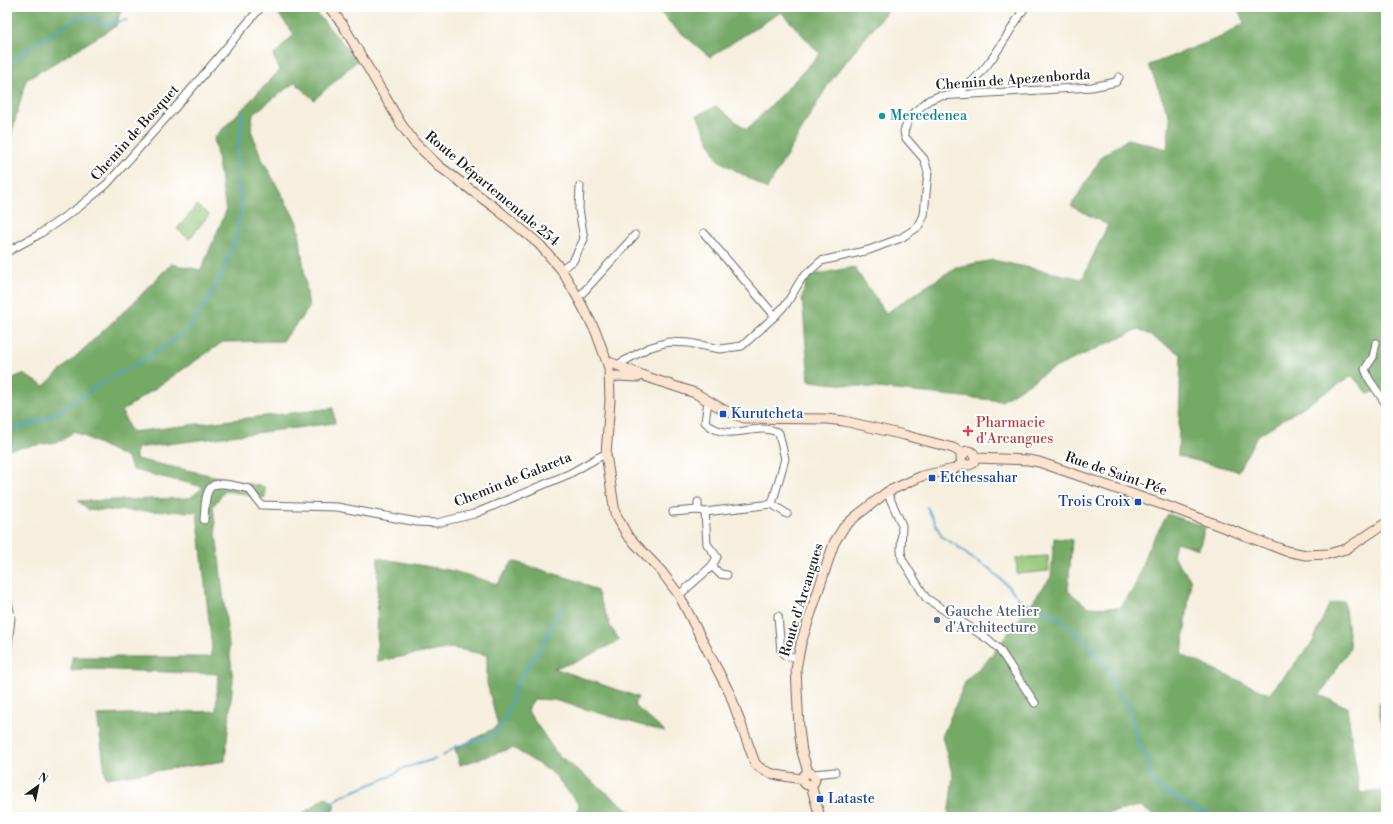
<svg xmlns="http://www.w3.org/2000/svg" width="1393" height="824" font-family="'Libre Bodoni',serif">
  <rect width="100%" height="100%" fill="#fff"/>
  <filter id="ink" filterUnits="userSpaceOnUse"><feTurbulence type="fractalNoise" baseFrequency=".025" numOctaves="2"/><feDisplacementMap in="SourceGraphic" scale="8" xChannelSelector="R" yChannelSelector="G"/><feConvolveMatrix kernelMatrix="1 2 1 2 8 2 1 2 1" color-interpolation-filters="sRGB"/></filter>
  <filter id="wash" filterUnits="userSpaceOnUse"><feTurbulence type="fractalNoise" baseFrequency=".012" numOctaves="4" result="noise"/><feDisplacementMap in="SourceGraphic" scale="16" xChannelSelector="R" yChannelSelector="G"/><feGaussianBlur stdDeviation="0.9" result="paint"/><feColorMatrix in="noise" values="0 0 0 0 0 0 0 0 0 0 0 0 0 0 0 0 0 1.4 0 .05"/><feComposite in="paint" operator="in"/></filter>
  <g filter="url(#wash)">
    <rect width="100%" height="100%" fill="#f6efde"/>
    <g fill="#91c374" stroke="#567048">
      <polygon points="197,205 209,215 189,239 177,229"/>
      <polygon points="1048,556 1049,571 1017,574 1016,558"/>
    </g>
    <g fill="#74a966" stroke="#486241">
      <polygon points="7,7 122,7 116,26 26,80 7,150"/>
      <polygon points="273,7 311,7 358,60 314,100 295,82 253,114 251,130 261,157 298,224 309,308 283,341 223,342 122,411 131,432 333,408 335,423 136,448 136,459 265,487 265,498 225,491 213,506 233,680 225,761 106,778 97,715 216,711 218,674 88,669 71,671 72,657 210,657 212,648 197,512 89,510 78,501 190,498 204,487 133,470 127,458 74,431 62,441 7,450 7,380 23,374 44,386 134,302 171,264 201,270 226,211 214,138 280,70 273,56 294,34"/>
      <polygon points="655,7 890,7 829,83 767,189 718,160 697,115 716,106 747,130 820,54 781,12 710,57 673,26"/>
      <polygon points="1237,7 1386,7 1386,388 1368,394 1352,376 1257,436 1238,471 1178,456 1181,354 1139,329 1048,371 1002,401 809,381 802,297 808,276 854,267 886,313 956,267 993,260 1082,279 1108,225 1071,206 1103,155 1128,139 1167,149 1170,119 1149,65 1221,37 1244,23"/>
      <polygon points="1168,514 1205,527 1199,549 1176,542 1173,556 1191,580 1182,655 1269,694 1313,642 1329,604 1344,601 1350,648 1320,695 1347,707 1360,793 1386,791 1386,817 1156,817 1140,806 1092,817 948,817 953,776 942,737 966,680 987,661 1051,577 1054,538 1072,540 1068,591 1088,607 1120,608 1135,586 1147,550"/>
      <polygon points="378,558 454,571 497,584 513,561 578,581 597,591 611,628 620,640 576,662 554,668 638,697 634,705 665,732 554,700 534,699 527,710 557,754 638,817 575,817 579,805 554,774 513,748 460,765 455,749 498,726 487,683 487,655 452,648 377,661"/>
      <polygon points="1386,702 1386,744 1378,704"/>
      <polygon points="326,797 335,805 331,817 298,817"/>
    </g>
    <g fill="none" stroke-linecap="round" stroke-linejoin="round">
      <g stroke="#53a4cd" stroke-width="2">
        <polyline points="7,65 32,46 81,16 108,24 127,20"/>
        <path d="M 7,429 C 46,426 72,401 104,382 C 129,367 159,354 181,334 C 209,309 236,252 240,214 C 241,202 238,188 237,175 C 237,154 240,133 243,112"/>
        <polyline points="927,507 942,537 956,545 970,557 990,569 1010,588 1021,601 1056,616 1085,641 1105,665 1118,692 1125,699 1130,708 1137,740 1147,759 1153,782 1168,794 1175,796 1189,806 1216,817"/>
        <polyline points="443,756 455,747 491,736 498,731 505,720 515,688 545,640 562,607"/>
        <polyline points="313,817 342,796 391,776 404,768 435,759"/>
      </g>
    </g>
  </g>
  <g filter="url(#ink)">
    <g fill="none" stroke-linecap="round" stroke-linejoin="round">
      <g stroke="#686660" stroke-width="9">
        <g id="street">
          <path d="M 954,94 C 985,79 1006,36 1025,7"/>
          <polyline points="704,233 775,316"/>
          <polyline points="7,252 38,235 79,207 107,184 182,100 261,7"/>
          <polyline points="561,269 573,261 584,239 579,209 580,186"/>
          <polyline points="578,298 635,235"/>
          <polyline points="1376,343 1373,357 1365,369 1369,379 1386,404"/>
          <polyline points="617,365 648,348 668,342 689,343 720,349 742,346 775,316 787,303 802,278 821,261 869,250 901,238 918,227 924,215 928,172 924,159 905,137 904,131 911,115 929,100 939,96 1092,87 1116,82 1119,77"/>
          <path d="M 708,401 L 705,422 C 729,445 754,420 779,433 L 785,459 L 772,504"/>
          <polyline points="887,492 902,525 901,550 902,559 926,598 989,640 999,649 1035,703"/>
          <polyline points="698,502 698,510"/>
          <polyline points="673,512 698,510 705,512 772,504 787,514"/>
          <path d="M 204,520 C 206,479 210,480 249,489 L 261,505 L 337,507 L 417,522 L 437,523 L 474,514 L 569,474 L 599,457 L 606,454"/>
          <polyline points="712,566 720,574 727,575"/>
          <polyline points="679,595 712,566 717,557 707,544 705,512"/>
          <polyline points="7,596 11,617 7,656"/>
          <polyline points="778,616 781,651 785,655 797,658"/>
          <polyline points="813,774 835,772"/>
        </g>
      </g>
      <g stroke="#686660" stroke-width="11">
        <g id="secondary">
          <path d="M 329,7 L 343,25 L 401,124 L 414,142 L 439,166 L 498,210 L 539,244 L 561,269 L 578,298 L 596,332 L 609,368 L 610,401 L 606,454 L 615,513 L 627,535 L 662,572 L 679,595 L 730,694 L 755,763 C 765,776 787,776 802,779"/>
          <polyline points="607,361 647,377 695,393 724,410 744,418 827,419 844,421 904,435 953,448 964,454"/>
          <polyline points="610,379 616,376 638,377"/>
          <circle cx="968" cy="458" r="7"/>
          <polyline points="975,458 1028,460 1039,462 1178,510 1286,551 1306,555 1328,554 1346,549 1386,523"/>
          <polyline points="808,772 802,752 799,728 796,669 801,643 834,543 844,527 855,517 887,492 922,476 954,469 963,463"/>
          <circle cx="809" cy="779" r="6"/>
          <polyline points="811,785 820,817"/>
        </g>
      </g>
      <use href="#street" stroke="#fff" stroke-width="7"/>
      <use href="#secondary" stroke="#fde4d1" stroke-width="9"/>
    </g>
  </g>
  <circle fill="#0f9aa8" stroke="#fff" stroke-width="1.5" cx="882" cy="116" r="4"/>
  <g fill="#1a4fb4" stroke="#fff" stroke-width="1.5">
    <rect x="719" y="410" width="8" height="8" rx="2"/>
    <rect x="928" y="474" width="8" height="8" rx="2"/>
    <rect x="1134" y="498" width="8" height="8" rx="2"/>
    <rect x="816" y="795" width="8" height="8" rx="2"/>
  </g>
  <path fill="#e0444e" stroke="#fff" stroke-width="1.5" d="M966 425h4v4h4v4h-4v4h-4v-4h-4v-4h4z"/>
  <circle fill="#5c6f8a" stroke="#fff" stroke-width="1.5" cx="937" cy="620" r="4"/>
  <g text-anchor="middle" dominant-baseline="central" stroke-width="4" stroke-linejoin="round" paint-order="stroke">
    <g font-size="14" fill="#1c1c1c" stroke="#fff">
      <text transform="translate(1013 80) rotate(-4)">Chemin de Apezenborda</text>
      <text transform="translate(135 133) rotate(-48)">Chemin de Bosquet</text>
      <text transform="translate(492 189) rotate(40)">Route Départementale 254</text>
      <text transform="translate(1116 474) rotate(19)">Rue de Saint-Pée</text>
      <text transform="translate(513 480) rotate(-22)">Chemin de Galareta</text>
      <text transform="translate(802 600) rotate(-73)">Route d'Arcangues</text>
    </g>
    <g font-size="14" fill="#0d838f" stroke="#fff" text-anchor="start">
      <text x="890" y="116">Mercedenea</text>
    </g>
    <g font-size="14" fill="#164399" stroke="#fff" text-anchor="start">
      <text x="731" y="414">Kurutcheta</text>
      <text x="940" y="478">Etchessahar</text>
      <text x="1130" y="502" text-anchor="end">Trois Croix</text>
      <text x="828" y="799">Lataste</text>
    </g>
    <g font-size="14" fill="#be3a42" stroke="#fff" text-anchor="start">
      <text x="976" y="423">Pharmacie<tspan x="976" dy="16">d'Arcangues</tspan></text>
    </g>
    <g font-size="14" fill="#4e5e75" stroke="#fff" text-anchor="start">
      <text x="945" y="612">Gauche Atelier<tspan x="945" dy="16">d'Architecture</tspan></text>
    </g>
  </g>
  <rect width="1393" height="824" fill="none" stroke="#fff" stroke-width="24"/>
  <g transform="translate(38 786) rotate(33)" stroke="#ffffff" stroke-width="3" paint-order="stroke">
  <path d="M0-3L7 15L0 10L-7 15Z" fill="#1c1c1c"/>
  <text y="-6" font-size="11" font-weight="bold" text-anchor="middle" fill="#1c1c1c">N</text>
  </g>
</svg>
